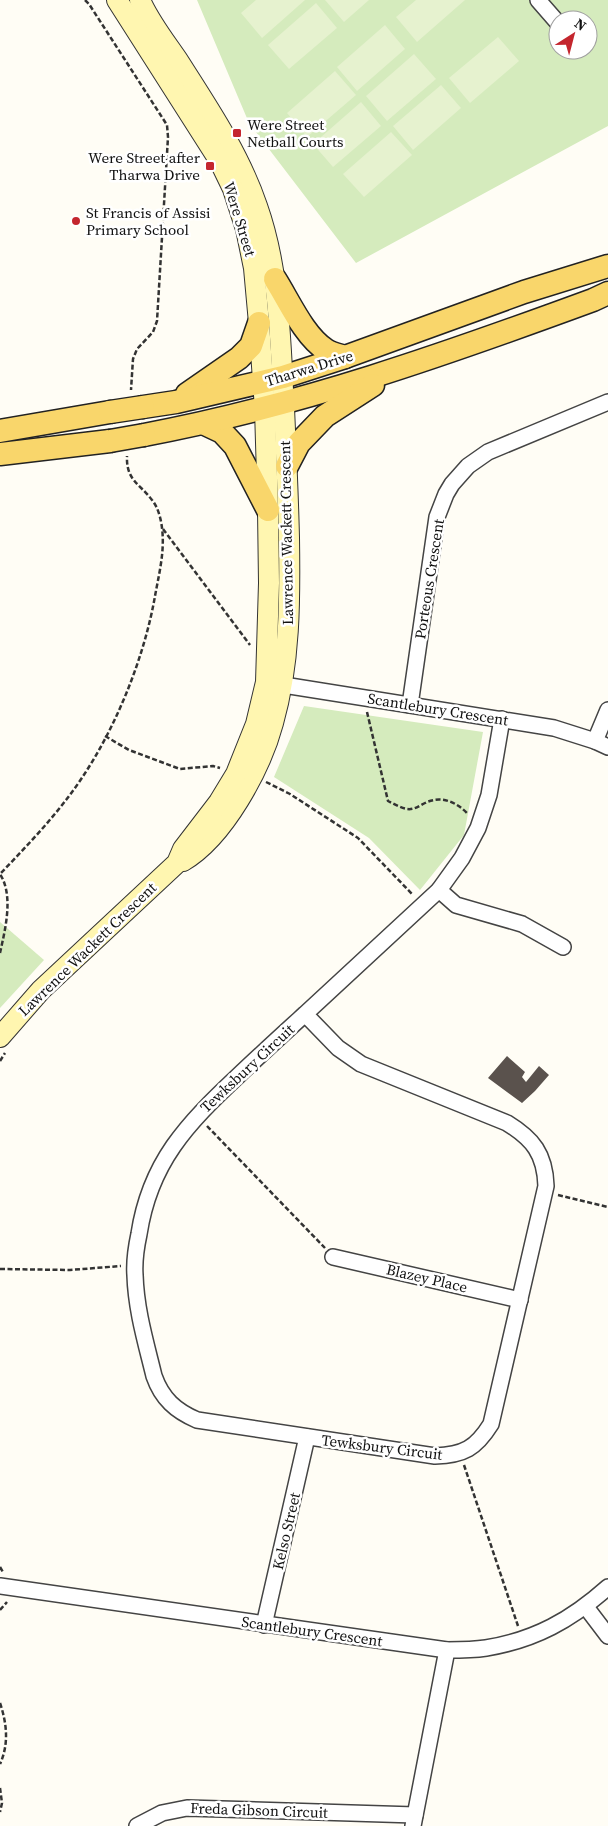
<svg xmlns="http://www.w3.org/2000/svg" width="608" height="1826" font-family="'Source Serif 4',serif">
  <rect width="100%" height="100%" fill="#fffdf5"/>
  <g fill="#d5ebbd" fill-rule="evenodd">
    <path d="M 197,0 L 608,0 L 608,126 L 356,263 L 249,123 ZM 558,20 L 588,20 L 588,50 L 558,50 Z"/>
    <polygon points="304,706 483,732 464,835 420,890 369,838 274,777"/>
    <polygon points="0,922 44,960 0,1008"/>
  </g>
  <g fill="#e6f2cf">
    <polygon points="256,0 305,0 262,38 241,13"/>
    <polygon points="325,0 369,0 344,22"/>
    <polygon points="416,0 465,0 417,42 396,17"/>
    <polygon points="316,3 337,28 289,69 268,45"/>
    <polygon points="385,25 405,49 357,91 337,67"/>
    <polygon points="498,37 519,61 470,103 449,78"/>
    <polygon points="414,54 436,79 387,121 366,96"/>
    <polygon points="335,71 356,95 307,137 287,113"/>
    <polygon points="441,85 461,108 413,150 393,126"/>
    <polygon points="361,102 381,126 333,167 313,144"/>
    <polygon points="391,132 412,155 364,197 343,174"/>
  </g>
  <polygon fill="#5a524d" points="507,1056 525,1072 522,1077 526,1082 539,1066 549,1075 535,1091 522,1103 488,1078"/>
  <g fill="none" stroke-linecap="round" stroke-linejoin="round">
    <g stroke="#444" stroke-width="18">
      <g id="street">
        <polyline points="538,0 558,23"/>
        <polyline points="271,683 554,728 595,741 608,747"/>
        <polyline points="410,705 437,517 446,494 452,484 468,466 488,452 608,402"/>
        <polyline points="595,741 608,710"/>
        <polyline points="439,890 456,905 522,924 563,947"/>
        <path d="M 305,1014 C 282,1035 260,1055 238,1076 C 187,1124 150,1162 139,1234 C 136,1248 134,1261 135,1275 C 136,1310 146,1343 154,1376 C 162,1399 176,1411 197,1420 L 435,1456 C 464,1455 476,1448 491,1424 L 546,1186 C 545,1154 533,1139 507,1123 L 361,1064 L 338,1048 L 305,1014 L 439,890 L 462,858 L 478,828 L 489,795 L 502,719"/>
        <polyline points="333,1257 520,1300"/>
        <path d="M 0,1586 L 447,1650 C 459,1650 473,1650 486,1648 C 535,1640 571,1620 608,1587"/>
        <polyline points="586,1607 608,1636"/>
        <polyline points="264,1625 307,1437"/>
        <polyline points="137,1826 162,1813 187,1808 415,1815"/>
        <polyline points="413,1826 447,1650"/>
      </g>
    </g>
    <g stroke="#333" stroke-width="22">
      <g id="secondary">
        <path d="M 140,0 C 149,21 164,40 177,59 C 207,106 239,153 257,206 C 280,271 280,340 284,408 C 286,452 288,495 289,538 C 290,600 290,663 273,723 C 261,768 224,837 183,861"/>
        <polyline points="0,1037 41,990 177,863 183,849 219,802 236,774 256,724 266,682 269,583 268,510 265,409 259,323 254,268 246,229 233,189 219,160 117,0"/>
      </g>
    </g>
    <g stroke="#222" stroke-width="25">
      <g id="primary">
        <path d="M 275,279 C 289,301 304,336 326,350 C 332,354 339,355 345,357"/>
        <polyline points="187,394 239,358 251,346 259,323"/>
        <polyline points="143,407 176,402 283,377 345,357 524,292 608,266"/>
        <polyline points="205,424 222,432 235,446 268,510"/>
        <polyline points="0,431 110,412"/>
        <path d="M 144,435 C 299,406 446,354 593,300 L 608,293"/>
        <polyline points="0,454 110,441"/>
        <polyline points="287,466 299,443 325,416 373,385"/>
      </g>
    </g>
    <g stroke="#333" stroke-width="2.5" stroke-dasharray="5 2.5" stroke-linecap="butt">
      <polyline points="85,0 89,4 167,125 168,137 157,321 153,332 137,349 133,359 131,390"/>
      <polyline points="163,529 250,645"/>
      <path d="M 367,712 L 388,801 C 394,804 401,808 407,809 C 414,810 419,806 425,803 C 441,795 456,802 467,813"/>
      <polyline points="105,736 129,750 180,769 213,766 220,768"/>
      <polyline points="266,782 290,794 358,838 413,895"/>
      <path d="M 0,953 C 5,930 14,896 0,874 C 23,850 46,826 66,800 C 109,745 143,665 155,596 C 159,574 165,551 162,528 C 161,519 158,507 152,500 C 139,483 126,480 127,456"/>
      <polyline points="0,1061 5,1053"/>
      <polyline points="207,1126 325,1248"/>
      <polyline points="558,1195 608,1207"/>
      <polyline points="0,1269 70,1270 121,1266"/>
      <polyline points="464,1465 518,1626"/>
      <polyline points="0,1567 3,1572"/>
      <polyline points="0,1610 7,1602"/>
      <path d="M 0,1703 C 7,1724 9,1744 0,1764"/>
      <polyline points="0,1788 2,1803 0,1812"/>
    </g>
    <use href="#street" stroke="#fff" stroke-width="15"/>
    <use href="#secondary" stroke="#fff6b0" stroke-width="20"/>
    <use href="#primary" stroke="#f9d66b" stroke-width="22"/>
    <g stroke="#222" stroke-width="25" stroke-linecap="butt">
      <g id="primary-bridge">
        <polyline points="110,412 143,407"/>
        <polyline points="110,441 144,435"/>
      </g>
    </g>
    <use href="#primary-bridge" stroke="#f9d66b" stroke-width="22"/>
  </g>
  <g fill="#c4262e" stroke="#fff" stroke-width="2">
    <rect x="232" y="128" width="10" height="10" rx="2.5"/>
    <rect x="205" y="161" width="10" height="10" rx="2.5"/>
    <circle cx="76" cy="221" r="5"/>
  </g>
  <g text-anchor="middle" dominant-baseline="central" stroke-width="5" stroke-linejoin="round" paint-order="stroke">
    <g font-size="15" fill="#111" stroke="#fff" text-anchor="start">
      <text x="247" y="124">Were Street<tspan x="247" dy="17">Netball Courts</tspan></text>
      <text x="200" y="157" text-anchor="end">Were Street after<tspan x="200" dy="17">Tharwa Drive</tspan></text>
      <text x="86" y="212">St Francis of Assisi<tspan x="86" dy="17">Primary School</tspan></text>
    </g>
    <g font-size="15" fill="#111" stroke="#fff">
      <text transform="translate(240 219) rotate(73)">Were Street</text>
      <text transform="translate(309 368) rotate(-17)">Tharwa Drive</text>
      <text transform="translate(286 533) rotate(-91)">Lawrence Wackett Crescent</text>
      <text transform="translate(429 579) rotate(-81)">Porteous Crescent</text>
      <text transform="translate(438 709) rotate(9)">Scantlebury Crescent</text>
      <text transform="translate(87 949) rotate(-44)">Lawrence Wackett Crescent</text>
      <text transform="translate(247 1068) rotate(-43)">Tewksbury Circuit</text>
      <text transform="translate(427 1278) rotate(13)">Blazey Place</text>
      <text transform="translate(382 1447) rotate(7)">Tewksbury Circuit</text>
      <text transform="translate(286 1531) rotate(-77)">Kelso Street</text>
      <text transform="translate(312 1631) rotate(8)">Scantlebury Crescent</text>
      <text transform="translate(259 1810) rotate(2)">Freda Gibson Circuit</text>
    </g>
  </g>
  <g transform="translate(573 35) rotate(36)"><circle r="24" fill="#ffffff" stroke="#a0a0a0"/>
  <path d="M0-4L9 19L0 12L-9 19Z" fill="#c4262e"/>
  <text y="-8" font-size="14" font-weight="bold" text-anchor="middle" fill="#111111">N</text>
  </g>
</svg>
